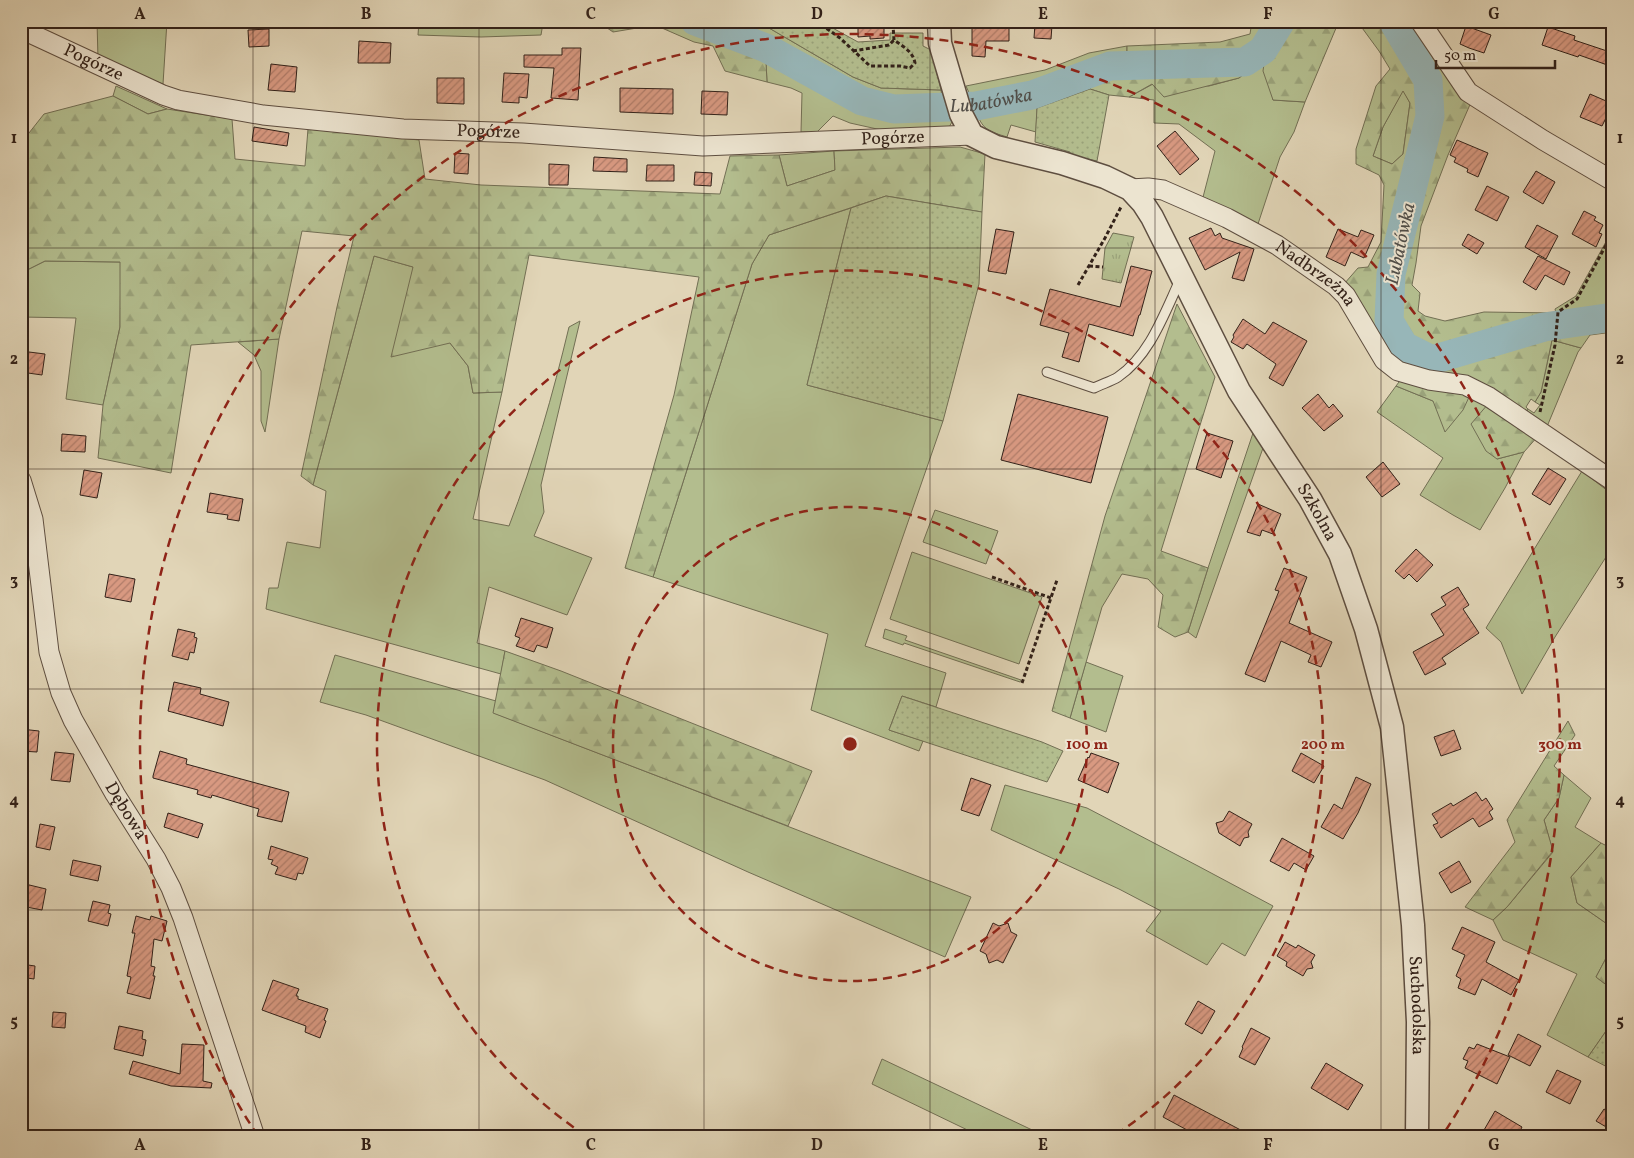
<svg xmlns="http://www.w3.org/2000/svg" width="1634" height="1158" font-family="Vollkorn,serif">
  <defs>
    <pattern id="forest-firs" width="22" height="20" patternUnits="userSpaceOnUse" patternTransform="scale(1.25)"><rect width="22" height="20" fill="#b3bd8e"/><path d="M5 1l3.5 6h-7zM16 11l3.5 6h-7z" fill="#9aa27a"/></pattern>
    <pattern id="park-tufts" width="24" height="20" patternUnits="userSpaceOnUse" patternTransform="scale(1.25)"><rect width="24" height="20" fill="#b3bd8e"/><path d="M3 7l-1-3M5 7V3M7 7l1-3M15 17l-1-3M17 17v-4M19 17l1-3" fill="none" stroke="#9aa27a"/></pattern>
    <pattern id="garden-dots" width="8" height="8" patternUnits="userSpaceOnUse" patternTransform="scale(1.25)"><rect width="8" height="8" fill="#b3bd8e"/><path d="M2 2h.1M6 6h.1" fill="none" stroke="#9aa27a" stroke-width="1.8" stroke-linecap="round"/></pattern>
    <pattern id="building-hatch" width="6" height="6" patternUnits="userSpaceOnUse" patternTransform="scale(1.25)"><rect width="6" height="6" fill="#d89981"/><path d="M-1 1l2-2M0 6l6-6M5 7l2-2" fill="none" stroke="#b07c69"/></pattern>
  </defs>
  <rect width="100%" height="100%" fill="#e1d5b7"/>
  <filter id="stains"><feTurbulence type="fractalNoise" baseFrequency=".004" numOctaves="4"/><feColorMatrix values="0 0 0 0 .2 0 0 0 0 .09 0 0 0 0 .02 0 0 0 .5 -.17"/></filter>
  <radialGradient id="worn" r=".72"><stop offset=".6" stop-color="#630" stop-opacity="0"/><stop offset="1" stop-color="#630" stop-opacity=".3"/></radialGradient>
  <g fill="#b3bd8e" stroke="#726f54">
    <polygon points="97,21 167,21 163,84 98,59"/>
    <polygon points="419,21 562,21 543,23 541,35 481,37 418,35"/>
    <polygon points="734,21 757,21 853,77 881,88 941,90 942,97 895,101 857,92 775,43 738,31 740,24"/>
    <polygon points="734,44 753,48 787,66 837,97 859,108 883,114 902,116 950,116 953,120 947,131 895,133 850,123 833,116 817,132 801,132 802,93 791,88 767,82 766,62"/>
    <polygon points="1127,46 1127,60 1093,66 1032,89 985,101 970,95 966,86 1045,70 1089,53"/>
    <polygon points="1265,57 1273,100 1305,102 1294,132 1280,157 1257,227 1202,201 1215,151 1179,124 1154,123 1154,100 1129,97 1153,84 1209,86 1239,78"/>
    <path d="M 1097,78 L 1090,89 L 1037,108 L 1036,132 L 1011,125 L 1007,137 C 991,132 982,130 977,113 L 1023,105 Z"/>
    <polygon points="116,86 167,109 148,114 113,96"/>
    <polygon points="1403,90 1410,103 1403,154 1392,164 1373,156 1383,127"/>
    <polygon points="834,151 835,170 787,186 779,155"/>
    <polygon points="851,208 807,385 943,421 865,646 946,673 936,707 902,696 889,730 923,741 919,751 811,710 828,634 653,577 752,264 769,235"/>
    <polygon points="1613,229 1613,332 1590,335 1585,309 1556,313 1555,309 1576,296"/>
    <path d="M 374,256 L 413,267 L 450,343 L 468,366 L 473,393 L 502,392 L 473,519 L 509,526 C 534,461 553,394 569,327 L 580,321 L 541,485 L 544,512 L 534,536 L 592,558 L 567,615 L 489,587 L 477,643 L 505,651 L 501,674 L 266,609 L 269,588 L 278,588 L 287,542 L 320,548 L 326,491 L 313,485 Z"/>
    <polygon points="45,261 121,262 120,327 103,405 66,399 76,318 21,317 21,273"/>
    <polygon points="279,339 267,420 265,432 261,421 261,371 254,355 238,342"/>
    <polygon points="1552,340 1581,348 1578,352 1546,429 1524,416 1528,409 1534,413 1540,405 1535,402 1541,392"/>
    <polygon points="1396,386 1433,401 1470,395 1488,404 1497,459 1524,452 1505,488 1480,530 1453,515 1420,495 1443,458 1377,412"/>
    <polygon points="1253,433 1263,448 1196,638 1188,632 1208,568"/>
    <polygon points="1582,471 1613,495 1613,546 1555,637 1522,694 1501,642 1486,628"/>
    <polygon points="935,510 998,531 986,564 923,542"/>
    <polygon points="912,552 1042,597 1019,664 890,619"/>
    <polygon points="885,629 907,636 905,640 1021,680 1020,682 904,643 903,645 883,638"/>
    <polygon points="335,655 496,701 494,713 971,897 945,957 748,872 545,780 366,715 320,702"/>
    <polygon points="1086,662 1123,676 1106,732 1070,718"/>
    <polygon points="1564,775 1591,798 1575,827 1601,843 1571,877 1577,903 1613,928 1613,945 1596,977 1613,990 1613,1021 1588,1057 1547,1035 1577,974 1503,940 1493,920 1507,907 1553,852 1544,820 1559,798"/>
    <polygon points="1005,785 1087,808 1198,866 1273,906 1245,956 1222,943 1207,965 1146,931 1161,911 1119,889 991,830"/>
    <polygon points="882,1059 1047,1137 982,1137 872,1084"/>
  </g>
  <g fill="url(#forest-firs)" stroke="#726f54" fill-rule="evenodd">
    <polygon points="597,21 734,21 740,24 734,44 766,62 767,82 725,71 713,46 694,42 655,25 613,32"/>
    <polygon points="1252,21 1339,21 1305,102 1273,100 1263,71 1265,57 1239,78 1164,97 1152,84 1129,97 1109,95 1090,89 1097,78 1127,73 1127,46 1220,42 1250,34"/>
    <path d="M 1357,21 L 1414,21 L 1472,100 L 1448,155 L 1421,226 L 1416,263 L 1412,285 L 1420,293 L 1418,311 L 1425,316 L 1445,321 L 1484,312 L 1556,313 L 1585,308 L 1590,335 L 1581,348 L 1552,340 L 1541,392 L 1535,402 L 1531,399 L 1526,407 L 1528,409 L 1524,416 L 1434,375 L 1387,357 L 1344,284 L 1358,268 L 1368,267 L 1381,242 L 1384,185 L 1379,175 L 1356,164 L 1356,149 L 1376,86 L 1390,69 L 1379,51 ZM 1403,91 L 1410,103 L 1403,154 L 1392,164 L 1373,156 L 1383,127 Z"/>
    <polygon points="113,96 148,114 167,109 232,119 235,159 305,166 308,129 419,140 425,179 481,185 720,194 730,156 779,155 787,186 835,170 834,151 960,147 985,154 982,212 886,196 769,235 752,264 653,577 625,568 674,395 699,277 529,255 502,392 473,393 468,366 450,343 391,357 413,267 374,256 313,485 301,476 337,307 354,236 302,231 279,339 191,345 171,473 98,458 103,405 120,327 120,262 45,261 21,273 21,138 25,138 44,114"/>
    <polygon points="1177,304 1215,377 1161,551 1208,568 1188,632 1175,637 1158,627 1163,595 1148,579 1122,574 1102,607 1070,718 1052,711 1105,516"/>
    <polygon points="1402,378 1470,395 1463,410 1445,432 1433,401 1396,386"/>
    <polygon points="1488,404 1538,436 1524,452 1497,459 1486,451 1471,424"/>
    <polygon points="505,651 561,671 812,771 788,826 493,713"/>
    <polygon points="1568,721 1575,735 1554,766 1564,775 1559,798 1544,820 1553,851 1507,907 1493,920 1465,907 1515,842 1507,820"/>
    <polygon points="1601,843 1613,849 1613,928 1577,903 1571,877"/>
    <polygon points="1613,945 1613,990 1596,977"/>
  </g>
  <polygon fill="url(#park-tufts)" stroke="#726f54" points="1113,233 1134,237 1121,283 1102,279 1105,248"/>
  <g fill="url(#garden-dots)" stroke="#726f54">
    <polygon points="757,21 820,21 858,42 890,40 890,33 923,33 923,46 931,50 941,90 881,88 853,77"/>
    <polygon points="1090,89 1109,95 1097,161 1070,155 1070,152 1035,142 1037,108"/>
    <polygon points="886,196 982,212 979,284 943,421 807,385 851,208"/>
    <polygon points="902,696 1042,742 1063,751 1047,782 889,730"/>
    <polygon points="1613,1021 1613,1070 1588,1057"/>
  </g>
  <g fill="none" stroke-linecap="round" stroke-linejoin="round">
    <g stroke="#97b6b8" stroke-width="29">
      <path id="s1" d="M 695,21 L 766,48 L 862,101 L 894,109 L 976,106 L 1032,95 L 1110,66 L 1245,62 L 1263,50 L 1281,21"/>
      <polyline points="1393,21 1428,80 1430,116 1391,274 1389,321 1404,346 1432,360 1544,327 1613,317"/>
    </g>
  </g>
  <g fill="url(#building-hatch)" stroke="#322119">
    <polygon points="858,21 884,21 884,38 870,39 870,36 858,37"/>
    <polygon points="1035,24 1052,25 1051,39 1034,38"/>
    <polygon points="972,25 1009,26 1009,41 986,41 985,57 972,56"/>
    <polygon points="1466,26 1491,35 1484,53 1469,48 1460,44"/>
    <polygon points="1548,27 1575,36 1574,40 1613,53 1613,67 1579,55 1578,57 1542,45"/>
    <polygon points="269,29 269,46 249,47 248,30"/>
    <polygon points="359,41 391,43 390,63 358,63"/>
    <polygon points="562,48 581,48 578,100 551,98 554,68 524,67 524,55 562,55"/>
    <polygon points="271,64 297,67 295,92 268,90"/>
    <polygon points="504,73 529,74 527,98 519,97 519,103 502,102"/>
    <polygon points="437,78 464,78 464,104 437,103"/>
    <polygon points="620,88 673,89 673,114 620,112"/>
    <polygon points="702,91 728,92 727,115 701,114"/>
    <polygon points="1590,94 1613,104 1613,110 1609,117 1607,116 1602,126 1580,117"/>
    <polygon points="254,127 289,133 287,146 252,141"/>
    <polygon points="1175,131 1199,159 1180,175 1157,146"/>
    <polygon points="1457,140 1488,153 1478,177 1467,172 1468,169 1454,162 1456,158 1450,155"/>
    <polygon points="455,153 469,154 468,174 454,173"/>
    <polygon points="594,157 627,159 627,172 593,171"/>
    <polygon points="549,164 569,165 568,185 549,185"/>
    <polygon points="647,165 674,165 674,181 646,181"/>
    <polygon points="1536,171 1555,182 1543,204 1523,192"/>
    <polygon points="695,172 712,173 711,186 694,185"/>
    <polygon points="1487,186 1509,197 1497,221 1475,210"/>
    <polygon points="1584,211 1596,217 1594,220 1603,225 1599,233 1602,234 1596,247 1572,234"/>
    <polygon points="1537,225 1558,236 1546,259 1525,247"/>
    <polygon points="1211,228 1215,236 1220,233 1222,238 1254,249 1244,281 1232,278 1240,252 1205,270 1189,238"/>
    <polygon points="996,229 1014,232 1006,274 988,271"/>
    <polygon points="1338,229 1358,237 1361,230 1374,235 1364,258 1351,252 1345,266 1326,257"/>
    <polygon points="1468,234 1484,243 1477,254 1462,245"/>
    <polygon points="1538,256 1570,272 1564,285 1545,275 1536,290 1523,282"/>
    <polygon points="1131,266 1152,271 1140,315 1139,315 1133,336 1089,324 1079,362 1062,357 1069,333 1040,325 1050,289 1120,307"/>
    <polygon points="1243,319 1265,334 1273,322 1307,341 1283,386 1269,378 1276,364 1247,344 1243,349 1231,342 1234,337 1233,335"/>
    <polygon points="21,351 45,354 42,375 21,372"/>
    <polygon points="1018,394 1108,417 1091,483 1001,460"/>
    <polygon points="1318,394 1329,408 1333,404 1343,416 1324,431 1302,408"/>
    <polygon points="1207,433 1233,441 1221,478 1196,469"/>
    <polygon points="62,434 86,436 85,452 61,451"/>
    <polygon points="1383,462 1400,484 1382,497 1366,477"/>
    <polygon points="1548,468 1566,479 1550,505 1532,494"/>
    <polygon points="84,470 102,473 97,498 80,495"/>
    <polygon points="210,493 243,499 239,521 227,519 228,515 207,512"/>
    <polygon points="1258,504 1281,514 1273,534 1262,530 1260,536 1247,532"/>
    <polygon points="1416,549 1433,565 1417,582 1409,574 1404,579 1395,571"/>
    <polygon points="1284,568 1307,577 1289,623 1332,642 1321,667 1308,662 1311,655 1281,641 1265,682 1245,674 1279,591 1275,590"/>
    <polygon points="109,574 135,579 131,602 105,597"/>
    <polygon points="1458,587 1469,605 1463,609 1479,633 1442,658 1446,664 1425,675 1413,652 1444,635 1431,614 1446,605 1441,597"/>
    <polygon points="521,618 553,628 547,648 537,645 534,652 516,646 520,638 515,636"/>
    <polygon points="178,629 195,633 194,637 197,638 194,653 190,652 188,660 172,656"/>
    <polygon points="174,682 201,688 200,694 229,702 223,726 168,711"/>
    <polygon points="21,729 39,731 37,752 21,751"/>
    <polygon points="1454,730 1461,749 1441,756 1434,737"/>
    <polygon points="160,751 187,759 186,764 289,792 282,822 257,816 259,809 212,795 211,798 197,794 198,790 153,778 153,776"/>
    <polygon points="55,752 74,754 70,782 51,780"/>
    <polygon points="1091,753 1119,763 1108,793 1078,780 1088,757 1089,758"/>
    <polygon points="1301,753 1324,766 1314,783 1292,771"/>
    <polygon points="1356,777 1371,784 1358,813 1343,839 1321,827 1334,804 1342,809"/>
    <polygon points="971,778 991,785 979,816 961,810"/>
    <polygon points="1476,792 1482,801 1486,798 1493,809 1489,812 1493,819 1479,827 1473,818 1441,838 1433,825 1438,823 1432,814 1451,803 1453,806"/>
    <polygon points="1229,811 1252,824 1248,832 1249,837 1244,838 1240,846 1219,833 1216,823 1223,821"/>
    <polygon points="168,813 203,824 198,838 164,827"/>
    <polygon points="40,824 55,827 50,850 36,847"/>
    <polygon points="1282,838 1314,856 1306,870 1294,863 1289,871 1270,861"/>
    <polygon points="271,846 308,858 303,874 298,873 296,880 275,874 278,867 271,864 273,860 268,859"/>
    <polygon points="73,860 101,866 98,881 70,875"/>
    <polygon points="1459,861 1471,882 1451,893 1439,873"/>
    <polygon points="21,883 46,889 42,910 21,906"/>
    <polygon points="93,901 110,905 108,913 111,914 108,926 88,921"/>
    <polygon points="136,916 150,920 151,916 167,921 162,941 154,939 151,966 155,967 153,976 155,976 150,999 127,993 131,977 127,976 135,933 132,933"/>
    <polygon points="993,923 999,926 1008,923 1011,932 1017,935 1003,963 997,960 989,963 986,954 980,951"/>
    <polygon points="1462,927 1495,942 1486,962 1519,980 1511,995 1482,979 1475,995 1458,988 1461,979 1456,976 1465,955 1452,949"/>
    <polygon points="1285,942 1296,948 1298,945 1315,955 1311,962 1313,968 1307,969 1303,976 1286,966 1287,962 1277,956"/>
    <polygon points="21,964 35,966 34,979 21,977"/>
    <polygon points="273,980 299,989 296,996 298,996 298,999 328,1009 324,1020 326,1021 320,1038 305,1032 306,1026 262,1010"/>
    <polygon points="1198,1001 1215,1011 1202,1034 1185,1024"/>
    <polygon points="53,1012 66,1013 65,1028 52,1027"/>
    <polygon points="119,1026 143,1031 142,1039 146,1040 143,1056 114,1049"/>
    <polygon points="1251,1028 1270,1038 1255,1065 1239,1057 1243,1048 1242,1047"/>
    <polygon points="1518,1034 1541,1046 1530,1066 1508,1055"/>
    <polygon points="182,1044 204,1045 203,1081 212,1083 211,1088 171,1086 129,1074 133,1061 180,1074"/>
    <polygon points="1477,1044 1510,1057 1497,1084 1465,1068 1468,1061 1463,1059 1469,1047 1474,1049"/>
    <polygon points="1326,1063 1363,1085 1348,1110 1311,1088"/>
    <polygon points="1557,1070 1581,1081 1570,1104 1546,1092"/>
    <polygon points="1174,1095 1254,1137 1200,1137 1163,1117"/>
    <polygon points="1604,1109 1613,1114 1613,1131 1596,1121"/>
    <polygon points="1495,1111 1522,1127 1517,1137 1480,1137"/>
  </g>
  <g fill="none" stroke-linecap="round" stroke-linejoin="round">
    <g stroke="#5e4e40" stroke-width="11">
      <path id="service" d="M 1047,372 L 1094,388 C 1102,384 1112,381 1118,377 C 1150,355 1164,314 1180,280"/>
    </g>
    <g stroke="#5e4e40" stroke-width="21">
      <g id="minor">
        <polyline points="1420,21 1468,92 1543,140 1613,181"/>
        <path id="s2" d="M 21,29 L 163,95 L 178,100 L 263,115 L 403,129 L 523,133 L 703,146 L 972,135"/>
        <path id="s3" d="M 1130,189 L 1148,188 L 1163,190 L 1227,218 L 1277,245 L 1336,286 L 1346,296 L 1384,360 L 1398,371 L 1429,380 L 1465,385 L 1489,397 L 1613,481"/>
        <path id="s4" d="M 21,480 L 33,519 L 49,652 L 61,693 L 73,720 L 115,794 L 156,859 L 171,888 L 183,918 L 255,1137"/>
      </g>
    </g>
    <g stroke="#5e4e40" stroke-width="25">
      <g id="tertiary">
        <path id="s5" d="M 939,21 L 940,43 L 961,114 L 972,135 L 996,147 L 1062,163 L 1105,177 L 1130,189 L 1143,203 L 1152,217 L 1239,391 L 1310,499 L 1340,554 L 1366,629 L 1392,727 L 1413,925 L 1418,1022 L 1417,1137"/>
      </g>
    </g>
    <g stroke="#322119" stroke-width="3" stroke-dasharray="4 2.5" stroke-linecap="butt">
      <path d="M 816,21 L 840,38 L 870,66 L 900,66 L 910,68 L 915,63 C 913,51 902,46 894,40 L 893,25"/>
      <polyline points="853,51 889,45 894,40"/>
      <polyline points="1089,266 1103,267"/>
      <polyline points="1078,285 1105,238 1121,207"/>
      <polyline points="1540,412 1555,345 1558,312 1577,299 1613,232"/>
      <polyline points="992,577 1051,598"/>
      <polyline points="1022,683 1057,580"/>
    </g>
    <use href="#service" stroke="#ece4d0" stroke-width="9"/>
    <use href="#minor" stroke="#ece4d0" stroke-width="19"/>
    <use href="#tertiary" stroke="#ece4d0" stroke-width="22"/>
  </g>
  <path fill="none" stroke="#322119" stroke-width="1" stroke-opacity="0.55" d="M 253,21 L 253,1137M 479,21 L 479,1137M 704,21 L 704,1137M 930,21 L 930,1137M 1155,21 L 1155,1137M 1381,21 L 1381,1137M 21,248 L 1613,248M 21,469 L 1613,469M 21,689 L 1613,689M 21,910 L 1613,910"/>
  <g fill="none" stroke="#8f2418" stroke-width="2.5" stroke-dasharray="9 6">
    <circle cx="850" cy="744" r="237"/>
    <path d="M586 1136A473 473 0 1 1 1114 1136"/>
    <path d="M258 1136A710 710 0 1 1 1442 1136"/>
  </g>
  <g text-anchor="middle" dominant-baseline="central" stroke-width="4" stroke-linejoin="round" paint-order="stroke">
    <g font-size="18" fill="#322119" stroke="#ece4d0">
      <text stroke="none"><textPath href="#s2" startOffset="80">Pogórze</textPath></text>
      <text stroke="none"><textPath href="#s2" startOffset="485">Pogórze</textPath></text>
      <text stroke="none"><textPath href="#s2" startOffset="890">Pogórze</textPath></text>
      <text stroke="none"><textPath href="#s3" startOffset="208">Nadbrzeżna</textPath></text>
      <text stroke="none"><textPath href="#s5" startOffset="662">Szkolna</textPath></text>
      <text stroke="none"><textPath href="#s4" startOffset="352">Dębowa</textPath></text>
      <text stroke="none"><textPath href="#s5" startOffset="1170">Suchodolska</textPath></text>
    </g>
    <g font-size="19" font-style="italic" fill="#504e49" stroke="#ece4d0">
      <text stroke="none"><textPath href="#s1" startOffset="316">Lubatówka</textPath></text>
      <text transform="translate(1401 244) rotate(-78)">Lubatówka</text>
    </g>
  </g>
  <circle cx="850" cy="744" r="8" fill="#8f2418" stroke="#ece4d0" stroke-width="2.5"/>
  <g font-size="15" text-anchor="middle" font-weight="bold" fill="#8f2418" stroke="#ece4d0" stroke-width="4" stroke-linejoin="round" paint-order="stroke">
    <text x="1087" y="749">100 m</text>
    <text x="1323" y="749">200 m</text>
    <text x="1560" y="749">300 m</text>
  </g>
  <rect width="1634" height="1158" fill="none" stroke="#e1d5b7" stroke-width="55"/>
  <path d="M1436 60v8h119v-8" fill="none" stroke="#322119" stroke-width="2.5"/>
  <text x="1444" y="60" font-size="15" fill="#322119" stroke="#ece4d0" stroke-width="4" paint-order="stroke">50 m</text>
  <rect x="28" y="28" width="1578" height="1102" fill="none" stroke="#322119" stroke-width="2"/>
  <g font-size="16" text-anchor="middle" font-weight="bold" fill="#322119">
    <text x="140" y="19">A</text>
    <text x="366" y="19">B</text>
    <text x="591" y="19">C</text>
    <text x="817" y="19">D</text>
    <text x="1043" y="19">E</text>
    <text x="1268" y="19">F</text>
    <text x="1494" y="19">G</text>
    <text x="14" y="143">1</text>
    <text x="1620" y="143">1</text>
    <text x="14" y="364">2</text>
    <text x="1620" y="364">2</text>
    <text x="14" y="585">3</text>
    <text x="1620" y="585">3</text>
    <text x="14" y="805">4</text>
    <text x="1620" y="805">4</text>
    <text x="14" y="1026">5</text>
    <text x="1620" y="1026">5</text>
    <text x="140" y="1150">A</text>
    <text x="366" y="1150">B</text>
    <text x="591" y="1150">C</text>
    <text x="817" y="1150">D</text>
    <text x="1043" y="1150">E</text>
    <text x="1268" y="1150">F</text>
    <text x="1494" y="1150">G</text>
  </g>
  <rect width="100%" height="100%" filter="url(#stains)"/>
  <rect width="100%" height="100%" fill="url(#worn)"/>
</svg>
